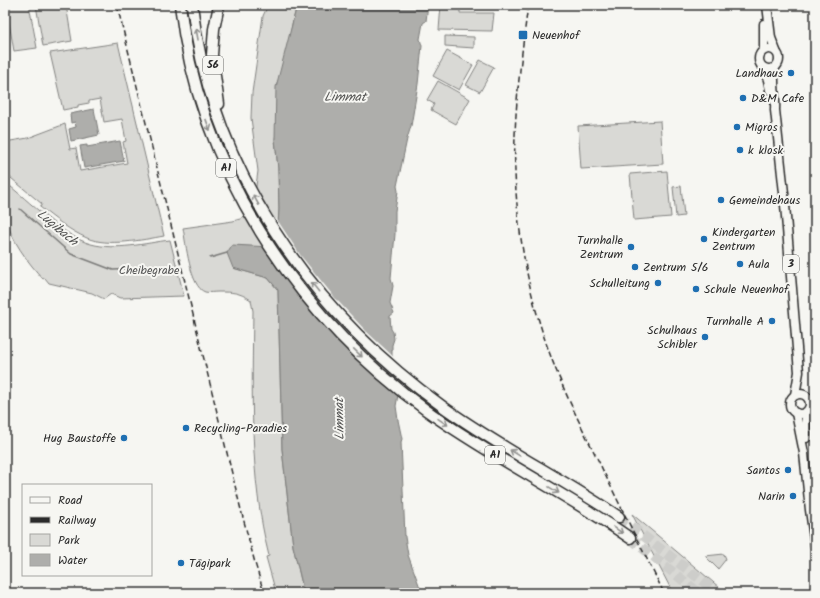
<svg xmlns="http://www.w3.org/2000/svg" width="820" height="598" font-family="Kalam,sans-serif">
  <rect width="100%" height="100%" fill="#f6f6f2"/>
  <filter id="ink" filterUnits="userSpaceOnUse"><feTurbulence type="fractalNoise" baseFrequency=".025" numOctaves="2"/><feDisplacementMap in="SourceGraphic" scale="8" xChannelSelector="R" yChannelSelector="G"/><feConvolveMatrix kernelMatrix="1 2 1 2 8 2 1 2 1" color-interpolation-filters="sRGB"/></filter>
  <g filter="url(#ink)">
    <g fill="#d9d9d5" stroke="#828280">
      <polygon points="11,5 29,5 37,48 14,51 6,6"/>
      <polygon points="36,5 66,5 72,41 43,46"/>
      <path d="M 268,5 L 297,5 L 292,24 L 275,139 L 278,169 L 279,209 L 277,242 L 233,268 L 268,278 L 278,290 L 282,449 L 293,546 L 304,593 L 276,593 L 266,557 L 269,556 C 249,477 252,392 253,311 L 251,300 C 239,292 232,292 218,292 C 214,292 209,293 205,292 C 190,287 186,243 183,228 L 233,221 L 240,219 L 253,209 L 258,171 L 251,118 L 252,93 L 263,16 Z"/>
      <polygon points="441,5 460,5 460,13 494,13 492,31 439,30"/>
      <polygon points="445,36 474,37 474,48 445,46"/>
      <path d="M 118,43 L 164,236 C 142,240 108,247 87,238 C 70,231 54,218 40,207 L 42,204 L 5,173 L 5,142 L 28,138 L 65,124 L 70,149 L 76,148 L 80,171 L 127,163 L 123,142 L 126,141 L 122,119 L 104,122 L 100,99 L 89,101 L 89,103 L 78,105 L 78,107 L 63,110 L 50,53 Z"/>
      <polygon points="447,51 473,65 459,90 433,76"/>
      <polygon points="480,60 494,67 480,92 466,85"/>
      <polygon points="438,81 470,99 456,124 431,110 434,104 427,100"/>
      <polygon points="660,121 663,164 581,169 578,126"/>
      <polygon points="667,171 671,217 634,220 630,174"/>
      <path d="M 5,182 C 28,200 64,237 91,244 C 117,251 145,243 170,240 L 184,296 L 120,298 L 111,294 L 104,299 L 92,293 L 49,283 L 45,278 L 43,279 C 27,261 11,240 5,216 C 3,205 5,192 5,182 Z"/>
      <polygon points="681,186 684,216 676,217 673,187"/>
      <polygon points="632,514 726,593 673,593"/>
      <polygon points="724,554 726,559 718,569 705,556"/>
    </g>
    <g fill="#aeaeab" stroke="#7a7a78">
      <polygon points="297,5 428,5 426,21 423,23 420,39 422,46 418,84 411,126 407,139 397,186 398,191 395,211 395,234 391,278 393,286 390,303 394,313 390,316 391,329 393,332 394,339 392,345 392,355 395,362 398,395 396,406 398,420 402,439 401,442 405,537 408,555 422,593 304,593 293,546 282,449 278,290 268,278 233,268 227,253 232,245 270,247 277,242 279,209 278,169 275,139 276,87"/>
      <polygon points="94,109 99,135 71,141 69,129 76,127 75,122 71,123 70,114"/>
      <polygon points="120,141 124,161 84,168 80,146 87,145 87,147"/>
    </g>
    <polygon fill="#f6f6f2" points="276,218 301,256 336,299 366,331 396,359 400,397 361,363 324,324 306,304 262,246 264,245 270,245 275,241"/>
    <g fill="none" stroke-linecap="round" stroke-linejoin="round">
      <g stroke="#7a7a78" stroke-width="1.5">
        <polyline points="20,209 71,254 113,270 154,268"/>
        <polyline points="210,258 227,253"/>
      </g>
      <g stroke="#cdcdca" stroke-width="10" stroke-dasharray="10 5" stroke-linecap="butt">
        <polyline points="619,517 718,593"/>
        <polyline points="630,538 699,593"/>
      </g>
      <g stroke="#2b2b2b" stroke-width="11">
        <g id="primary">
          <polyline points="767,5 771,38 776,51"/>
          <circle cx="769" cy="59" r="10"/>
          <polyline points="764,50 764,24"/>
          <polyline points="764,68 768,80 770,90"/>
          <path d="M 775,68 C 772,79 776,98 775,110 L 784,193 L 799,372 L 795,395"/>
          <circle cx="800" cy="404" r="10"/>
          <polyline points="796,413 804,453 810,510 815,546"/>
          <polyline points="806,438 806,413"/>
        </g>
      </g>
      <g stroke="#2b2b2b" stroke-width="13">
        <g id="highway">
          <path d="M 180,5 C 199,167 294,314 426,410 C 491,457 564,492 630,538"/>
          <path d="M 192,5 C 211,168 310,311 442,406 C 499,447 561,478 619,517"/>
          <polyline points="219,104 212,55 214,29 219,5"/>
        </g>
      </g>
      <use href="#primary" stroke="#f6f6f2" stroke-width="8"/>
      <use href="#highway" stroke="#f6f6f2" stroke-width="10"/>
      <g stroke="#2b2b2b" stroke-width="1.5" stroke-dasharray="6 3" stroke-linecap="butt">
        <polyline points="117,5 241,510 255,563 264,593"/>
        <path d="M 528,5 C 521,60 513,116 515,172 C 517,229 527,286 545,340 C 559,382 579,422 599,462 C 620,506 642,549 664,593"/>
      </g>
    </g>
    <defs><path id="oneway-shaft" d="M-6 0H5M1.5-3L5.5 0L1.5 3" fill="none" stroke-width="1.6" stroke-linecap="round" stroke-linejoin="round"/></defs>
    <g stroke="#90908e">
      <use href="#oneway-shaft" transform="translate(197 34) rotate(-100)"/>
      <use href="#oneway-shaft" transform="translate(208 125) rotate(70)"/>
      <use href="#oneway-shaft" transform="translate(256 200) rotate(-119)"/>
      <use href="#oneway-shaft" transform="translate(315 287) rotate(-129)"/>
      <use href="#oneway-shaft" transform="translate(358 353) rotate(44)"/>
      <use href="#oneway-shaft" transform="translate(443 422) rotate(34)"/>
      <use href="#oneway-shaft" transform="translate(515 453) rotate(-149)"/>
      <use href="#oneway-shaft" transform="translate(554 490) rotate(31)"/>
      <use href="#oneway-shaft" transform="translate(618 530) rotate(35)"/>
    </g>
  </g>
  <g fill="#1f6fb2" stroke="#f6f6f2" stroke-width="1.5">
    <rect x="518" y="30" width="10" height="10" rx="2"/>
    <circle cx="791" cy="73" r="4"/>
    <circle cx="743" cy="98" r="4"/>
    <circle cx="737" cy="127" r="4"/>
    <circle cx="740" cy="150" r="4"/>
    <circle cx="721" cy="200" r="4"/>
    <circle cx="704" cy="239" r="4"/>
    <circle cx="631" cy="247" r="4"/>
    <circle cx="740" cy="264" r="4"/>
    <circle cx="635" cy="267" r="4"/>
    <circle cx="658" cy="283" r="4"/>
    <circle cx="696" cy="289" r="4"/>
    <circle cx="772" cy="321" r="4"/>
    <circle cx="705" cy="337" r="4"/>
    <circle cx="186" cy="428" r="4"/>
    <circle cx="124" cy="438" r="4"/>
    <circle cx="788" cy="470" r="4"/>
    <circle cx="793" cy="496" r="4"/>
    <circle cx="181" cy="563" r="4"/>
  </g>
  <g text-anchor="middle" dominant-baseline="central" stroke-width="4" stroke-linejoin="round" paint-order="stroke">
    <g fill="#f6f6f2" stroke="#686867" stroke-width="1">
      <rect x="203" y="56" width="20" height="18" rx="3"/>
      <rect x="216" y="159" width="20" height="18" rx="3"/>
      <rect x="783" y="255" width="16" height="18" rx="3"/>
      <rect x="485" y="446" width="20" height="18" rx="3"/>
    </g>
    <g font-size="11" font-weight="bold" fill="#2b2b2b">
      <text x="213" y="65">56</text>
      <text x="226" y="168">A1</text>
      <text x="791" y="264">3</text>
      <text x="495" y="455">A1</text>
    </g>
    <g font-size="12" fill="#2b2b2b" stroke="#f6f6f2" text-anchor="start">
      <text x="532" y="35">Neuenhof</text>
      <text x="783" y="73" text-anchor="end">Landhaus</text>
      <text x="751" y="98">D&amp;M Cafe</text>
      <text x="745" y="127">Migros</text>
      <text x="748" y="150">k klosk</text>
      <text x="729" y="200">Gemeindehaus</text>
      <text x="712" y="232">Kindergarten<tspan x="712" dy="14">Zentrum</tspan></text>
      <text x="623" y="240" text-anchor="end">Turnhalle<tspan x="623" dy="14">Zentrum</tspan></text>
      <text x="748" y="264">Aula</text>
      <text x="643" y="267">Zentrum 5/6</text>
      <text x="650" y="283" text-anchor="end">Schulleitung</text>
      <text x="704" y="289">Schule Neuenhof</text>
      <text x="764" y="321" text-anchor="end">Turnhalle A</text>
      <text x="697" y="330" text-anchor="end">Schulhaus<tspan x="697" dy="14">Schibler</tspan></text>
      <text x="194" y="428">Recycling-Paradies</text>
      <text x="116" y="438" text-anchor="end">Hug Baustoffe</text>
      <text x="780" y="470" text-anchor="end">Santos</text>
      <text x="785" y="496" text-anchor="end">Narin</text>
      <text x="189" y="563">Tägipark</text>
    </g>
    <g font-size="12" fill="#565656" stroke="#f6f6f2">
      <text x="149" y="270">Cheibegrabe</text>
    </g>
    <g font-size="13" font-style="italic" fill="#525251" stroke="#f6f6f2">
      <text x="345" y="97">Limmat</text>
      <text transform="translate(57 228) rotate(40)">Lugibach</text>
      <text transform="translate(340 419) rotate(-91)">Limmat</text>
    </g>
  </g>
  <rect width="820" height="598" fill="none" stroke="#f6f6f2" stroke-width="20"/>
  <rect x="10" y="10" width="800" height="578" fill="none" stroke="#2b2b2b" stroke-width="1.5" filter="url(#ink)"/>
  <rect x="22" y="484" width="130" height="92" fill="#f6f6f2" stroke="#a5a5a2"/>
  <rect x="30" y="497" width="20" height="6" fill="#f6f6f2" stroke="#a5a5a2"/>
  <text x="58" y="504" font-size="12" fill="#2b2b2b">Road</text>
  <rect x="30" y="517" width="20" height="6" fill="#2b2b2b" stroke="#a5a5a2"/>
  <text x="58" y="524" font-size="12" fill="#2b2b2b">Railway</text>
  <rect x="30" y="534" width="20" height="12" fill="#d9d9d5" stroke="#a5a5a2"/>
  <text x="58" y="544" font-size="12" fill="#2b2b2b">Park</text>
  <rect x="30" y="554" width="20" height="12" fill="#aeaeab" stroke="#a5a5a2"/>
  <text x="58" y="564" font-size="12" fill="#2b2b2b">Water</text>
</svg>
